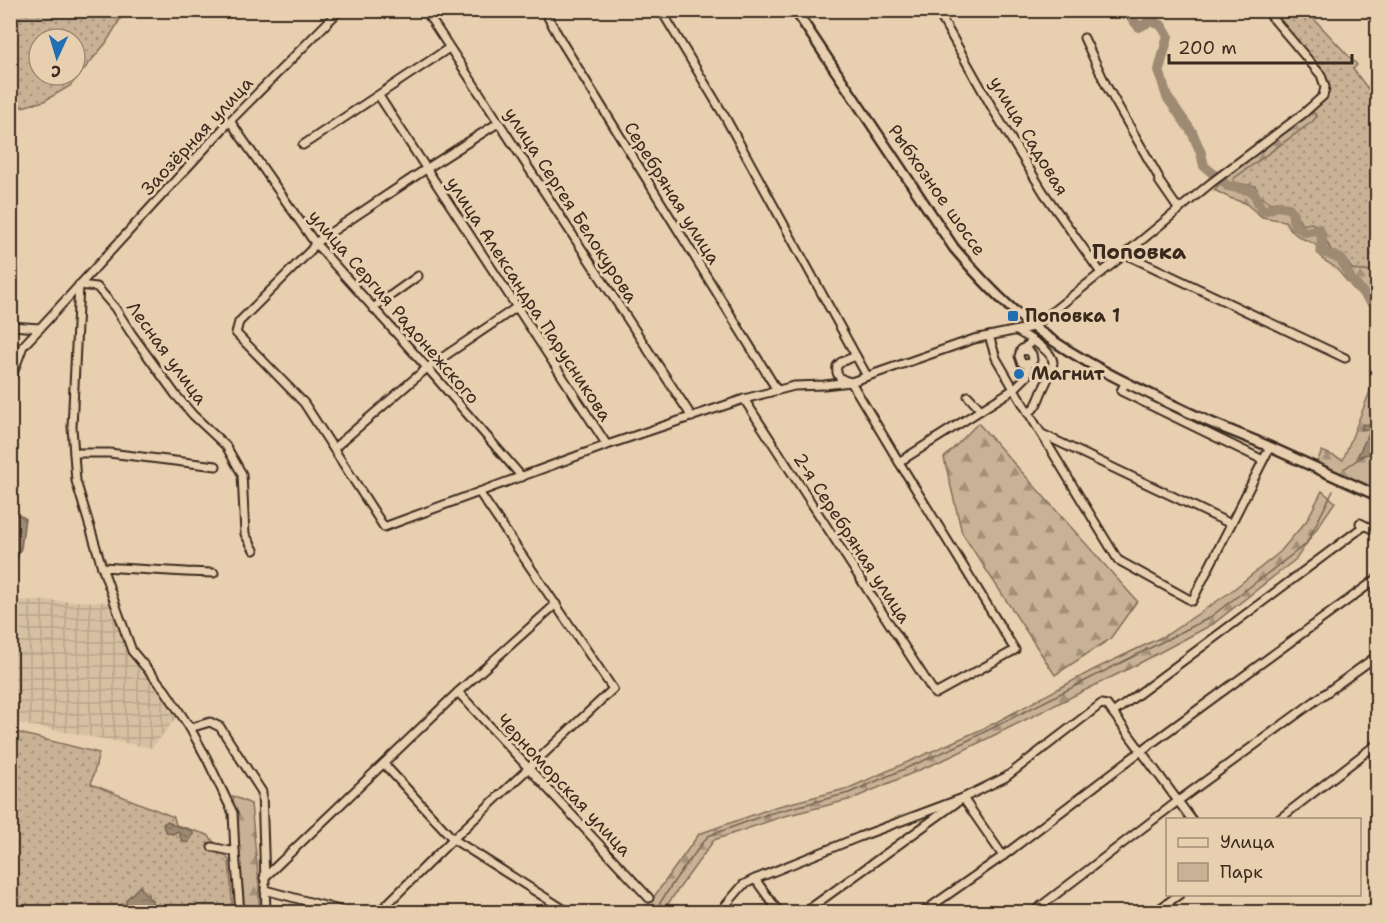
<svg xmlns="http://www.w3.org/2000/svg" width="1388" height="923" font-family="'Shantell Sans',sans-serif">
  <defs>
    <pattern id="industrial-grid" width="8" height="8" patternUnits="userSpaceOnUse" patternTransform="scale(1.5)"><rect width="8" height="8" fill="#d7c0a2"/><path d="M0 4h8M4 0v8" fill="none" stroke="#b9a58b"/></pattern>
    <pattern id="green-dots" width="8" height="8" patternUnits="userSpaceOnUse" patternTransform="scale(1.5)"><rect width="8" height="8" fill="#c8b195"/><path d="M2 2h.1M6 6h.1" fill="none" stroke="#a49079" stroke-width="1.8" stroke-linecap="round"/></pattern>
    <pattern id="forest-firs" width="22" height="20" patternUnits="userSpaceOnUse" patternTransform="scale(1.5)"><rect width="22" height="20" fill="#c8b195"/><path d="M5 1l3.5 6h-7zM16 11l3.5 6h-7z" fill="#a49079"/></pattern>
    <pattern id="water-ripples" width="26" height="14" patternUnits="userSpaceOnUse" patternTransform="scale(1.5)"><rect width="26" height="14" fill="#9e8a73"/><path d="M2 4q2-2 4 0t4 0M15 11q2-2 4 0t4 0" fill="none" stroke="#82715e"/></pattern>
  </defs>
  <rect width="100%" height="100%" fill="#e7cfaf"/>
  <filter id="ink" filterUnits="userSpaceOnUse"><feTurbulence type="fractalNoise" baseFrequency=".0167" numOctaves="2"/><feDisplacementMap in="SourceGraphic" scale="12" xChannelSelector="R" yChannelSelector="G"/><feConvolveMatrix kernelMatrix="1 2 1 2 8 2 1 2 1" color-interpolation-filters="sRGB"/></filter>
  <g filter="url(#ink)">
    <polygon fill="url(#industrial-grid)" points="10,600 110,602 132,655 177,717 152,748 11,722"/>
    <g fill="url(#green-dots)" stroke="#826e5a" stroke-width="1.5" fill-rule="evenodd">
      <path d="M 11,10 L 125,10 L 125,11 L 106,43 L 70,86 L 44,101 L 11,110 ZM 39,39 L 75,39 L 75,75 L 39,75 Z"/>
      <path d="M 1269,11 L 1305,11 L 1308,14 L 1313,11 L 1320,11 L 1313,18 L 1357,65 L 1353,69 L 1377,101 L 1377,273 L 1372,271 L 1360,271 L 1352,269 L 1344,258 L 1331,250 L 1325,239 L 1302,225 L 1281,202 L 1269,203 L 1260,196 L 1255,186 L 1234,183 L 1233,179 L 1313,121 L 1311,110 L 1326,99 L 1330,91 C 1321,61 1289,34 1269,11 Z"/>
      <polygon points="11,731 99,753 91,784 174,817 176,825 208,835 229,860 233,912 11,912"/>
    </g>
    <g fill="url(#forest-firs)" stroke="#826e5a" stroke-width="1.5">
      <path d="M 1311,110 L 1317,116 L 1313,121 L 1233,179 L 1234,183 L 1255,186 L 1260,196 L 1269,203 C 1290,202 1293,208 1302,225 L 1311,223 L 1323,228 L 1325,239 L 1331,250 L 1344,258 L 1352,269 L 1360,271 L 1372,271 L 1377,273 L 1377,295 L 1363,297 L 1356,292 L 1335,267 L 1322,259 C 1314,237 1314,246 1298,236 C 1293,233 1288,226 1285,221 L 1262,217 L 1245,203 L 1230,198 L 1214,190 L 1227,177 Z"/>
      <polygon points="1377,377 1378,421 1376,424 1378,425 1378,471 1376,475 1377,476 1377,492 1316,464 1322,451 1343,460 1374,381"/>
      <polygon points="978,423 1137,601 1110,639 1055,675 962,533 944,458"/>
      <polygon points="1322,491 1335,502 1296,559 1213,624 1136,665 952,756 852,799 781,817 714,840 662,912 643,912 699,834 775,807 849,788 989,726 1093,670 1168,634 1229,593 1280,552 1307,520"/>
      <polygon points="233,796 251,804 259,885 259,912 242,912"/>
    </g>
    <g fill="url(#water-ripples)" stroke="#766451" stroke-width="1.5">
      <polygon points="1363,424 1369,425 1376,434 1373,453 1357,457 1370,431 1365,429 1361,430"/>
      <polygon points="10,511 25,518 21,548 11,574"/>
      <path d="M 168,821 L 173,825 L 193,831 L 193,835 L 188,843 L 182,841 L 178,831 L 173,834 C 166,833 164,831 163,824 Z"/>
      <path d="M 140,886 L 145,894 L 148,894 L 148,897 L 153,901 C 148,909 144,913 135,912 L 126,903 L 126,900 Z"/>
    </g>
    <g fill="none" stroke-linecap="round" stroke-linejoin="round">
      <g stroke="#766451" stroke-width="1.5">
        <polyline points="1374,431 1376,424"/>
        <polyline points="1345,468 1363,456"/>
        <polyline points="654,912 677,877 708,836 768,814 849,793 955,747 1209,618 1306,544 1333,491"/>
      </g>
      <g stroke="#9e8a73" stroke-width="10">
        <polyline points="1125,10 1139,27 1151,21 1161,25 1168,36 1159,70 1167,97 1192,132 1201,153 1204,166 1216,176"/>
        <path d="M 1222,181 L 1228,186 L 1253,191 L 1261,209 L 1267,210 L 1277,206 L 1289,208 L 1293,214 C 1292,225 1297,228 1306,232 L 1319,229 L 1322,236 L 1321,251 L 1341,259 L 1351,279 L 1370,301 L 1378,302"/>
      </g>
      <g stroke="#3b2a1e" stroke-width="11">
        <g id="minor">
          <polyline points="425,10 692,417"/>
          <polyline points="544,10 563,44 777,390"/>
          <polyline points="661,10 725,117 867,376"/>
          <polyline points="937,10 994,111 1044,193 1101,273"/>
          <polyline points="1084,38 1107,87 1158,176 1159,181 1179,210"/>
          <polyline points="379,96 607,445"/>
          <polyline points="230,121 315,243 431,372 522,477"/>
          <polyline points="498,123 426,169 315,243 311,250 239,322 236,333 304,403 384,527 607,445 744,399 794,386 824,385 851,382 974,339 1033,327 1125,254 1211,183 1304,113 1323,96 1325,87 1321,75 1266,10"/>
          <polyline points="303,145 449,48"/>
          <polyline points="1125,254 1345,358"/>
          <polyline points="79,285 72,427 76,481 102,567 132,651 165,690 190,728 210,722 220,727 262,792 266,912"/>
          <polyline points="79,285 97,287 115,308 131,333 175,394 193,415 226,446 242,474 245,534 254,550"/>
          <polyline points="373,308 418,276"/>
          <polyline points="10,326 40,328"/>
          <path d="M 1017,331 C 1027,337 1052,350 1053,362 C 1053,370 1047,381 1043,389 C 1039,398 1037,408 1028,413"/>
          <polyline points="989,336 996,358 1014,389 1118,560 1192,601 1270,447"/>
          <polyline points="1021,350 1028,351 1032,354 1033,360 1031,363 1024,364 1021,362 1019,356 1021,350 1033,341"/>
          <polyline points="10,382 23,346 40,328 230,121 340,10"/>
          <polyline points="1126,382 1121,391 1263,460"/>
          <polyline points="968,396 981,410"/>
          <path d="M 744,399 L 935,694 L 1015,650 L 899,462 L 851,382 C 842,380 835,377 837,366 L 841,362 L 856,356"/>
          <polyline points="1042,434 1231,524"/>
          <polyline points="334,448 427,368 517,307"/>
          <polyline points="74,453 109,453 216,466"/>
          <polyline points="899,462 1014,389 1027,376 1028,364"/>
          <polyline points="1360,523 1378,532"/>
          <polyline points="102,567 186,572 214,573"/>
          <polyline points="458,692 649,898"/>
          <polyline points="1113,713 1364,526"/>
          <polyline points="190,728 207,759 233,813 235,852 240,912"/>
          <polyline points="384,764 453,839 568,912"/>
          <polyline points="1278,820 1378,743"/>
          <polyline points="212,847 235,852"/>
          <polyline points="264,878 458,692 556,604"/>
          <polyline points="755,879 859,837 963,798 1003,856"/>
          <polyline points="265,890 347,912"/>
          <polyline points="379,912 453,839 613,689 479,492"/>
          <polyline points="720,912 743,885 755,879 779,912"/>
          <polyline points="805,912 963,798 1006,777 1101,704 1107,705 1113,713 1192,820"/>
          <polyline points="923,912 1003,856 1141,751 1378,578"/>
          <polyline points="1033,912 1178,801 1378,655"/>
          <polyline points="1155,912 1180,894"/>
        </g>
      </g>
      <g stroke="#3b2a1e" stroke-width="13">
        <path id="tertiary" d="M 795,10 L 954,248 C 978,276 1005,306 1035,328 C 1086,366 1145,392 1203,419 C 1225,429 1248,437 1270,447 C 1306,463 1342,480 1378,496"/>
      </g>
      <use href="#minor" stroke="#e7cfaf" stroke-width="7"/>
      <use href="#tertiary" stroke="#e7cfaf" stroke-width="8"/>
    </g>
  </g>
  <g fill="#1f6fb2" stroke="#e7cfaf" stroke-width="2">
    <rect x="1007" y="310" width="12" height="12" rx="3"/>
    <circle cx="1019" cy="374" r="6"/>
  </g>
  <g text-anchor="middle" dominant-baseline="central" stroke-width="6" stroke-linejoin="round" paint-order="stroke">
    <g font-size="18" fill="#3b2a1e" stroke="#e7cfaf">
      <text transform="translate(197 136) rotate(-47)">Заозёрная улица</text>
      <text transform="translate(1029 136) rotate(59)">улица Садовая</text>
      <text transform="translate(937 190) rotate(55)">Рыбхозное шоссе</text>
      <text transform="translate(672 193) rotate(58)">Серебряная улица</text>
      <text transform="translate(571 205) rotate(57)">улица Сергея Белокурова</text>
      <text transform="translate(529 299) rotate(57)">улица Александра Парусникова</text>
      <text transform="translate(394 307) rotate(49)">улица Сергия Радонежского</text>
      <text transform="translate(167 353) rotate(54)">Лесная улица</text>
      <text transform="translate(852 538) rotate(57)">2-я Серебряная улица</text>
      <text transform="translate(564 785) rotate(47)">Черноморская улица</text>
    </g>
    <g font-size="18" font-weight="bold" fill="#3b2a1e" stroke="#e7cfaf" text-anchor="start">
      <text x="1025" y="316">Поповка 1</text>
      <text x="1031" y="374">Магнит</text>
    </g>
    <g font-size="21" font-weight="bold" fill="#3b2a1e" stroke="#e7cfaf">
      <text x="1139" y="252">Поповка</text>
    </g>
  </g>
  <rect width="1388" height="923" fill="none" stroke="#e7cfaf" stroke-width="36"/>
  <rect x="18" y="18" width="1352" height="887" fill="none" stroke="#3b2a1e" stroke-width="2" filter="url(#ink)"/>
  <rect x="1166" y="818" width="195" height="78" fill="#e7cfaf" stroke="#a28d75" stroke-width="1.5"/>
  <rect x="1178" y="838" width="30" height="9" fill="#e7cfaf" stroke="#a28d75" stroke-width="1.5"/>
  <text x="1220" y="848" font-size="18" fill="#3b2a1e">Улица</text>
  <rect x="1178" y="863" width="30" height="18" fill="#c8b195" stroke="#a28d75" stroke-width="1.5"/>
  <text x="1220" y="878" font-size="18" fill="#3b2a1e">Парк</text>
  <g transform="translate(57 57) rotate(184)"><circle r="28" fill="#e7cfaf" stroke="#a28d75" stroke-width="1.5"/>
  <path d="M0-4.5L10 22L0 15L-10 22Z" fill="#1f6fb2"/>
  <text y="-9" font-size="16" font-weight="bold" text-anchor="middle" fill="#3b2a1e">С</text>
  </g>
  <path d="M1169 54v9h183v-9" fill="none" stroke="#3b2a1e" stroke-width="3"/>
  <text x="1178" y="54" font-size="18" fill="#3b2a1e" stroke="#e7cfaf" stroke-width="4.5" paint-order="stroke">200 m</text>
</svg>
